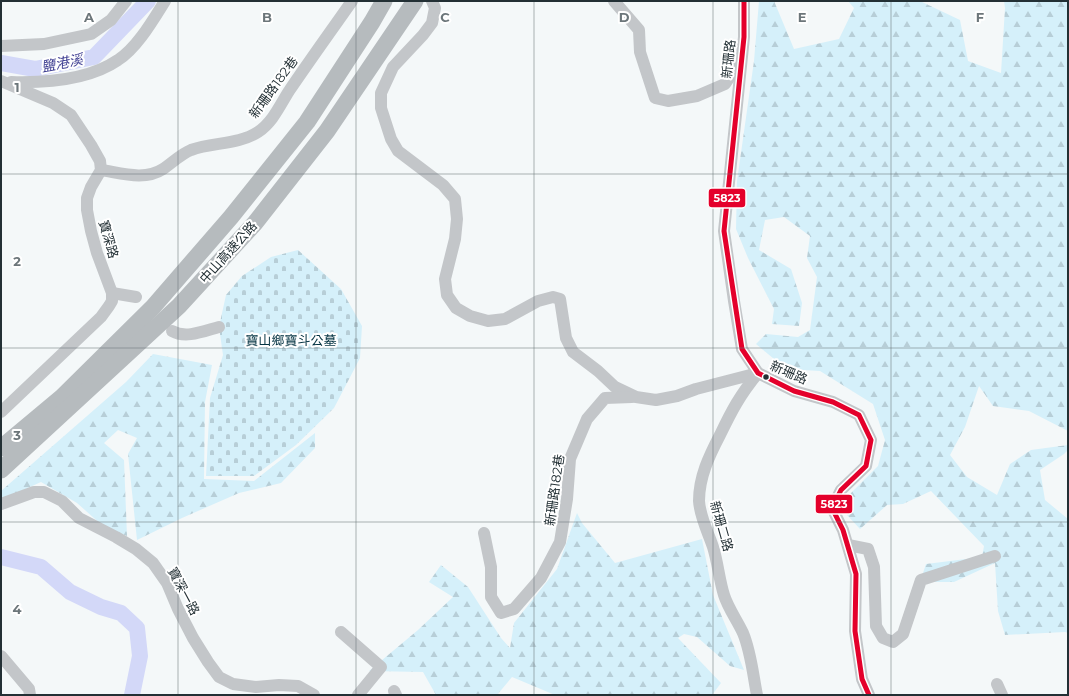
<svg xmlns="http://www.w3.org/2000/svg" width="1069" height="696" font-family="Montserrat,'Noto Sans TC',sans-serif">
  <defs>
    <pattern id="forest-firs" width="22" height="20" patternUnits="userSpaceOnUse"><rect width="22" height="20" fill="#d5f0fa"/><path d="M5 1l3.5 6h-7zM16 11l3.5 6h-7z" fill="#b7ced7"/></pattern>
    <pattern id="cemetery-stones" width="16" height="16" patternUnits="userSpaceOnUse"><rect width="16" height="16" fill="#d5f0fa"/><path d="M2 7V4a2 2 0 0 1 4 0v3zM10 15v-3a2 2 0 0 1 4 0v3z" fill="#b7ced7"/></pattern>
  </defs>
  <rect width="100%" height="100%" fill="#f4f8f9"/>
  <g fill="url(#forest-firs)">
    <polygon points="759,1 774,1 794,49 839,39 854,8 848,1 920,1 960,20 968,61 1001,73 1005,8 1004,1 1068,1 1068,431 1029,411 993,406 979,386 965,427 950,455 967,477 997,495 1010,464 1031,450 1068,445 1068,450 1064,454 1040,470 1045,500 1068,519 1068,633 1065,632 1005,635 998,611 995,563 954,582 920,582 926,564 982,557 984,546 931,491 903,504 887,505 860,529 847,515 844,500 878,466 885,440 873,404 820,371 786,369 756,344 766,334 798,337 810,330 817,277 807,258 810,236 784,217 765,220 759,250 791,269 802,303 799,326 772,324 774,309 748,258 736,229 737,181 754,61"/>
    <polygon points="153,354 212,365 205,402 204,479 254,481 315,433 315,448 281,483 239,493 182,518 137,540 128,454 137,438 118,430 104,443 124,460 127,536 104,527 77,503 41,482 1,500 1,491 126,382"/>
    <polygon points="577,513 582,523 615,563 702,539 713,595 744,670 730,666 697,637 684,634 678,638 721,683 712,695 555,695 512,677 497,695 436,695 423,672 369,671 418,630 453,597 429,582 441,565 468,587 501,638 510,648 514,623 557,569"/>
  </g>
  <polygon fill="url(#cemetery-stones)" points="298,250 341,289 362,326 360,358 334,408 296,445 254,476 206,476 210,398 223,355 219,327 226,295 242,276 271,257"/>
  <g fill="none" stroke-linecap="round" stroke-linejoin="round">
    <g stroke="#d3d8f8" stroke-width="16">
      <polyline points="1,63 35,69 94,57 148,1"/>
      <polyline points="1,557 41,567 70,592 101,607 121,613 137,628 140,656 132,695"/>
    </g>
    <g stroke="#c3c6c9" stroke-width="12">
      <polyline points="432,1 435,8 432,23 423,35 393,67 381,93 381,108 391,139 398,151 443,185 455,199 457,219 455,239 445,279 447,295 456,308 470,316 488,321 505,319 538,301 553,297 560,299 566,338 573,352 598,371 615,387 636,397 656,400 677,396 696,389 758,373"/>
      <polyline points="614,1 639,30 640,52 655,98 668,101 697,96 725,84 737,66 738,60"/>
      <polyline points="744,1 744,37 724,231 734,301 742,349 758,373 794,391 833,402 859,415 871,440 866,466 841,490 832,508 843,530 856,574 855,631 862,679 869,695"/>
      <polyline points="1,46 44,44 91,34 111,20 126,1"/>
      <polyline points="1,81 53,103 71,115 91,145 100,161 101,170 91,187 87,198 87,210 91,231 97,253 112,293 112,301 109,306 101,317 1,412"/>
      <path d="M 11,82 C 45,83 89,80 118,60 C 137,48 153,20 165,1"/>
      <path d="M 101,170 C 121,173 145,181 163,169 C 172,163 181,154 191,150 C 213,142 238,145 258,132 C 273,122 280,105 289,91 C 310,60 331,31 352,1"/>
      <polyline points="112,293 136,297"/>
      <path d="M 172,331 C 186,339 204,331 219,327"/>
      <polyline points="1,504 34,492 44,492 62,501 79,518 116,537 136,549 153,563 167,583 178,609 193,638 208,662 219,677 233,684 256,687 279,685 298,686 314,695"/>
      <polyline points="484,533 491,567 491,597 501,613 514,609 541,578 560,542 567,499 570,459 587,419 605,398 632,397"/>
      <polyline points="848,545 868,549 874,567 876,626 883,638 893,642 903,634 921,580 995,556"/>
      <polyline points="341,632 381,667 358,695"/>
      <polyline points="1,656 29,689 30,695"/>
      <polyline points="997,684 1002,695"/>
      <polyline points="394,691 396,695"/>
      <path d="M 757,695 C 753,675 751,652 743,633 C 737,620 728,608 724,595 C 719,579 718,563 713,547 C 708,532 700,517 699,501 C 699,477 709,456 720,435 C 732,410 740,395 758,373"/>
    </g>
    <g stroke="#b6bbbe" stroke-width="17">
      <polyline points="1,448 62,397 153,307 231,217 307,122 372,22 384,1"/>
      <polyline points="1,470 179,306 255,223 327,131 415,1"/>
    </g>
    <g stroke="#fff" stroke-width="8">
      <polyline id="bus-1" points="744,1 744,37 724,231 742,349 758,373 794,391 833,402 859,415 871,440 866,466 841,490 832,508 843,530 856,574 855,631 862,679 869,695"/>
    </g>
    <use href="#bus-1" stroke="#e4002b" stroke-width="5"/>
  </g>
  <path fill="none" stroke="#6c767a" stroke-width="1" stroke-opacity="0.55" d="M 178,1 L 178,695M 356,1 L 356,695M 534,1 L 534,695M 713,1 L 713,695M 891,1 L 891,695M 1,174 L 1068,174M 1,348 L 1068,348M 1,522 L 1068,522"/>
  <circle fill="#233035" stroke="#fff" stroke-width="1.5" cx="766" cy="377" r="3.5"/>
  <g text-anchor="middle" dominant-baseline="central" stroke-width="4" stroke-linejoin="round" paint-order="stroke">
    <g font-size="13" fill="#233035" stroke="#fff">
      <text transform="translate(728 59) rotate(-84)">新珊路</text>
      <text transform="translate(273 87) rotate(-54)">新珊路182巷</text>
      <text transform="translate(109 239) rotate(74)">寶深路</text>
      <text transform="translate(228 252) rotate(-48)">中山高速公路</text>
      <text transform="translate(789 372) rotate(23)">新珊路</text>
      <text transform="translate(554 490) rotate(-82)">新珊路182巷</text>
      <text transform="translate(722 526) rotate(74)">新珊二路</text>
      <text transform="translate(184 591) rotate(62)">寶深一路</text>
    </g>
    <g font-size="13" fill="#043342" stroke="#fff">
      <text x="291" y="340">寶山鄉寶斗公墓</text>
    </g>
    <g font-size="14" font-style="italic" fill="#404093" stroke="#fff">
      <text transform="translate(62 63) rotate(-11)">鹽港溪</text>
    </g>
  </g>
  <g font-size="13" text-anchor="middle" font-weight="bold" fill="#6c767a" stroke="#fff" stroke-width="4" stroke-linejoin="round" paint-order="stroke">
    <text x="89" y="22">A</text>
    <text x="267" y="22">B</text>
    <text x="445" y="22">C</text>
    <text x="624" y="22">D</text>
    <text x="802" y="22">E</text>
    <text x="980" y="22">F</text>
    <text x="17" y="92">1</text>
    <text x="17" y="266">2</text>
    <text x="17" y="440">3</text>
    <text x="17" y="614">4</text>
  </g>
  <g stroke="#fff" stroke-width="1.5">
    <rect x="708" y="188" width="38" height="20" rx="4" fill="#e4002b"/>
    <rect x="815" y="494" width="38" height="20" rx="4" fill="#e4002b"/>
  </g>
  <g font-size="11" text-anchor="middle" font-weight="bold" fill="#fff">
    <text x="727" y="202">5823</text>
    <text x="834" y="508">5823</text>
  </g>
  <rect width="1069" height="696" fill="none" stroke="#233035" stroke-width="4"/>
</svg>
